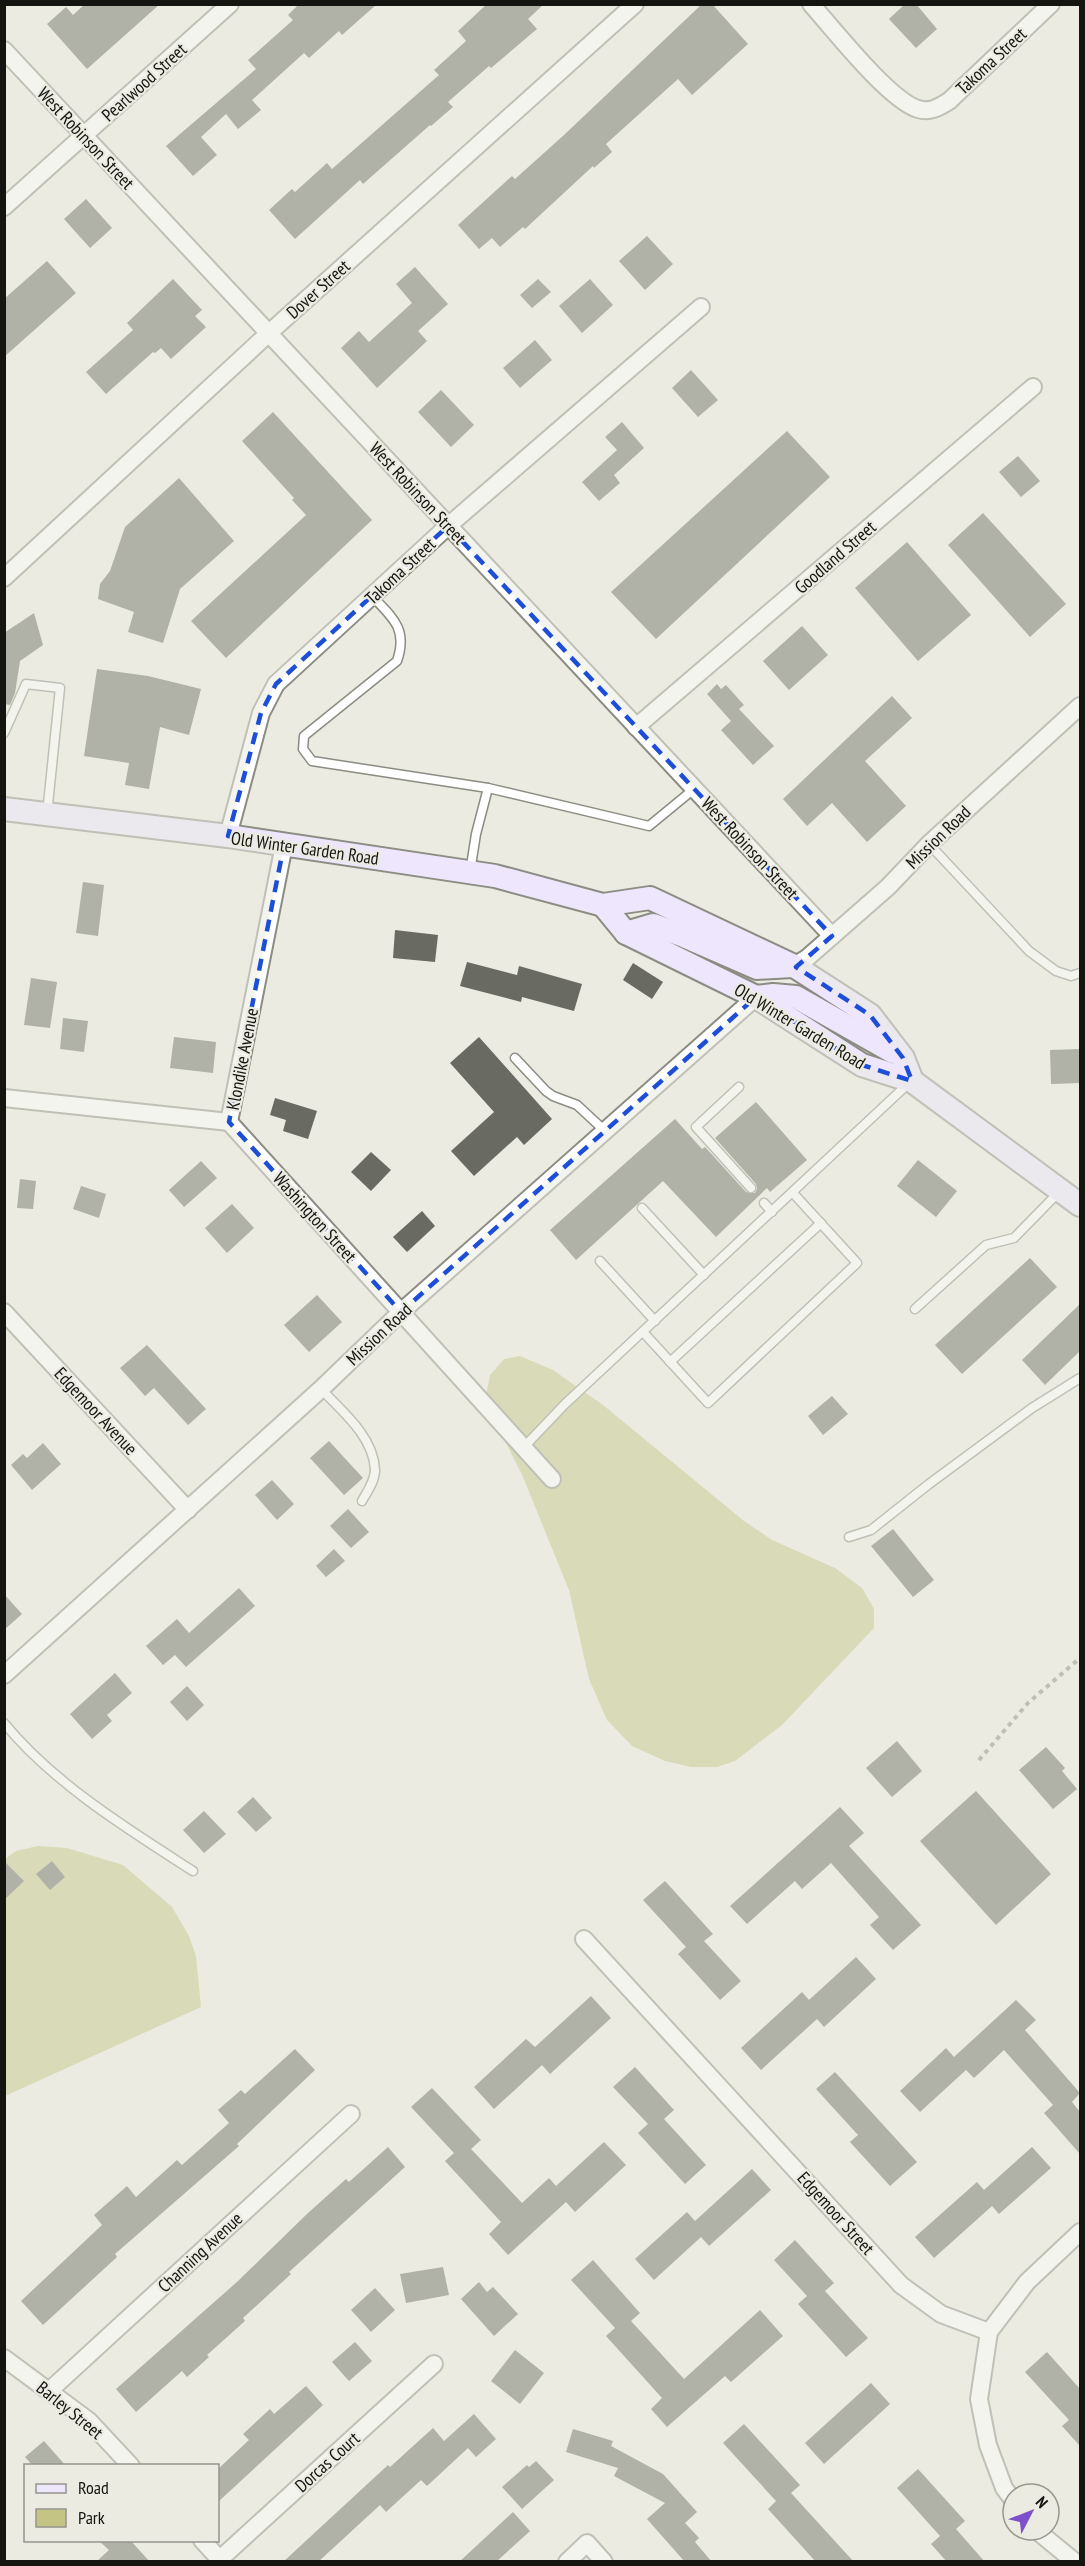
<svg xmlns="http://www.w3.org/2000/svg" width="1085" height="2566" font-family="'PT Sans Narrow',sans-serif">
  <rect width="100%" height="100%" fill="#ebebe1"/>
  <g fill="#c4c585">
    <polygon points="520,1356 553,1370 603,1405 744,1521 772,1540 835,1568 862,1588 874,1609 874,1628 782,1725 735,1761 717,1767 691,1767 665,1761 632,1746 607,1720 589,1679 569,1590 523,1477 499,1429 486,1396 490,1375 504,1359"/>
    <polygon points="38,1846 67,1848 123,1865 172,1907 189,1936 196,1956 201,2007 5,2096 5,1859 16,1851"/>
  </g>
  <g fill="#696a61">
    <polygon points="85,4 160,4 87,69 47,24 66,7 73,15"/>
    <polygon points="299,4 377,4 342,35 339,31 309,58 304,53 252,100 261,110 238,129 226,114 201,137 217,155 193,176 166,146 256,69 248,60 293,20 288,15"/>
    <polygon points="487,4 544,4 528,19 537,29 491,68 489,66 448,102 453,107 431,126 430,125 363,184 360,180 295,239 269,210 292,189 295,192 327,163 332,169 439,75 434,70 466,41 458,31"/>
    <polygon points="702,4 712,4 748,44 692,95 678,79 606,144 612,152 594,168 593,166 525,229 523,227 500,247 492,238 479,249 458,225 512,176 515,179 564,135"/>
    <polygon points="905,4 916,4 937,29 916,48 889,19"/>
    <polygon points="86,199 112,228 90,248 64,219"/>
    <polygon points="647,236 673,264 645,290 619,261"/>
    <polygon points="47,261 76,293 4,357 4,299"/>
    <polygon points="415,267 448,304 418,331 427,341 377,388 341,348 359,331 369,342 412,303 396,284"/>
    <polygon points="173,279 202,310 195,316 206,327 171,359 161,348 155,353 153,352 106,394 86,372 133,330 127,323"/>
    <polygon points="538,279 551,292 532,308 520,295"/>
    <polygon points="590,279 613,305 582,333 559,306"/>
    <polygon points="535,340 552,360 520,388 503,368"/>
    <polygon points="691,370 718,400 698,417 672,388"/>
    <polygon points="441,390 474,425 451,447 418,412"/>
    <polygon points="273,412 372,520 226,658 191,621 306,515 292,500 294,498 242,441"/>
    <polygon points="622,422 644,448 614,475 620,483 599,501 582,482 617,450 605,437"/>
    <polygon points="787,431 830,477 656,639 611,592"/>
    <polygon points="1018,456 1040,481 1021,497 999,472"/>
    <polygon points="179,478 234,541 180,589 163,643 128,632 134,612 98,599 100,584 110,571 125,527"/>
    <polygon points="983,513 1066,604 1030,637 948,545"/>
    <polygon points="907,542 971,615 918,661 855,588"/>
    <polygon points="34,613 43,645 20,661 15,693 10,705 4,704 4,633"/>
    <polygon points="802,626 828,655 789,690 763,661"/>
    <polygon points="97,669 148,676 201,689 189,735 160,727 149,789 125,785 129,763 84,756"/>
    <polygon points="717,684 721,689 726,685 744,705 739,709 774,746 753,765 721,730 731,721 707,694"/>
    <polygon points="892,696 912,718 865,761 906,806 867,842 832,803 807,826 783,799"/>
    <polygon points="83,882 104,885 98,936 76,933"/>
    <polygon points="395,930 438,935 435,962 393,958"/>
    <polygon points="467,962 517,975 519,966 582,984 574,1011 522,997 521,1002 460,986"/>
    <polygon points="633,963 663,982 652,999 623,980"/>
    <polygon points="31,978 57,982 50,1028 24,1025"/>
    <polygon points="63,1018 88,1021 84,1052 60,1049"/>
    <polygon points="174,1037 216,1042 213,1073 170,1068"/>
    <polygon points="479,1037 552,1119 524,1145 517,1137 474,1176 451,1151 494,1112 450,1063"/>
    <polygon points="1080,1049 1080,1083 1051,1084 1050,1050"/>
    <polygon points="275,1098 317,1111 308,1139 283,1131 286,1120 270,1115"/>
    <polygon points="756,1102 807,1160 770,1192 767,1188 716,1237 663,1181 576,1260 550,1230 675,1119 702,1149 705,1147 746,1192 755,1193 757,1189 756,1184 715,1138"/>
    <polygon points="371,1152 391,1170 371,1191 351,1172"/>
    <polygon points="918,1160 957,1191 936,1217 897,1186"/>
    <polygon points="201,1161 217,1178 184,1207 169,1190"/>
    <polygon points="20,1179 36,1181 33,1209 17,1208"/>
    <polygon points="81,1186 106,1194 99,1218 73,1209"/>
    <polygon points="232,1204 254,1228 227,1253 205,1228"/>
    <polygon points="422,1211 435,1226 407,1252 393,1237"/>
    <polygon points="1030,1258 1057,1287 962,1374 935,1345"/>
    <polygon points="317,1295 342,1322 309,1352 284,1325"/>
    <polygon points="1080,1304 1080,1351 1045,1385 1022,1360"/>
    <polygon points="147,1345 206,1409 188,1425 154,1388 145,1396 120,1368"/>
    <polygon points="832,1396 848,1414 823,1435 808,1416"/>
    <polygon points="329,1441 363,1478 344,1495 310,1458"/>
    <polygon points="43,1443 61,1464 32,1490 11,1465 23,1454 27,1458"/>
    <polygon points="272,1480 294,1504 277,1520 255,1495"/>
    <polygon points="348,1509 369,1532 351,1548 330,1526"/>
    <polygon points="893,1529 934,1580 913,1597 871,1546"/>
    <polygon points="334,1549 345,1561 326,1577 316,1566"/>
    <polygon points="239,1588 255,1606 186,1667 175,1655 163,1665 146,1646 177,1619 189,1633"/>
    <polygon points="4,1594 22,1614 4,1630"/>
    <polygon points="115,1673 132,1693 107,1715 112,1721 92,1739 70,1714"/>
    <polygon points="187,1686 204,1705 187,1721 170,1702"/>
    <polygon points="897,1741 922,1771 892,1797 866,1768"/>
    <polygon points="1046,1747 1065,1768 1062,1771 1077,1789 1053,1809 1019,1770"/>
    <polygon points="976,1791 1051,1874 996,1925 920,1841"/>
    <polygon points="253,1797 272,1818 256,1832 237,1812"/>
    <polygon points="840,1807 864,1833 849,1846 921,1925 893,1950 870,1925 879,1917 831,1863 802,1889 795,1881 747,1924 730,1906"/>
    <polygon points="204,1811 226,1834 204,1853 183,1830"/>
    <polygon points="4,1861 24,1881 4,1900"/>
    <polygon points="52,1861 65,1877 50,1890 36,1874"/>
    <polygon points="665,1881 713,1934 704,1941 741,1981 720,2000 678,1954 686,1947 643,1900"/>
    <polygon points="856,1957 876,1979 824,2027 817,2019 761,2070 741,2048 802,1992 809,2000"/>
    <polygon points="591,1996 611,2018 550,2074 542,2065 494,2109 474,2087 526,2039 535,2047"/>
    <polygon points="1016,2000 1036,2020 1025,2030 1080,2093 1072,2102 1080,2112 1080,2154 1044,2113 1053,2105 1004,2050 974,2078 966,2070 920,2112 900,2091 946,2048 954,2057"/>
    <polygon points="295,2049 315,2070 237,2144 239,2146 115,2254 117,2257 43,2325 21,2301 102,2225 94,2215 127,2186 136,2197 177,2160 182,2165 229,2123 218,2110 241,2090 245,2094"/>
    <polygon points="635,2067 674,2110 664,2119 706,2165 685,2184 638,2133 648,2124 613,2087"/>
    <polygon points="835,2072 917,2162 890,2186 850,2142 858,2135 816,2089"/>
    <polygon points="432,2088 481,2140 471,2149 522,2203 549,2178 556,2186 604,2142 626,2165 575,2212 566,2202 508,2255 489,2234 501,2222 445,2161 454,2153 411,2107"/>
    <polygon points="388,2147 405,2167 289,2272 291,2274 243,2318 245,2321 207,2355 209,2357 187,2377 182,2371 136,2412 116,2389 238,2281 308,2213 346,2179 349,2182"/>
    <polygon points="1032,2147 1051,2168 999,2214 992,2206 934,2258 915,2237 977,2182 984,2190"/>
    <polygon points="752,2169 771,2190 709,2246 701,2237 654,2280 635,2259 687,2212 695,2221"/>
    <polygon points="795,2240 834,2283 825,2291 868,2338 846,2357 798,2304 807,2296 774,2260"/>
    <polygon points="593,2260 640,2313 631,2321 684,2379 760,2310 783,2336 731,2382 725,2376 667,2427 651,2409 662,2398 606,2336 615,2328 571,2280"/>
    <polygon points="443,2267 449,2295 406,2303 400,2274"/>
    <polygon points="479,2282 487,2292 493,2287 518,2314 494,2336 461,2299"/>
    <polygon points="375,2288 395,2310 371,2332 351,2310"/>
    <polygon points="355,2342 372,2361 349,2381 332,2362"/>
    <polygon points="515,2350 544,2373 520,2404 491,2381"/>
    <polygon points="1047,2352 1080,2389 1080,2446 1062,2426 1069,2420 1025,2372"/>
    <polygon points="871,2383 890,2404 824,2464 805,2443"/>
    <polygon points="306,2386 323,2405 218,2502 218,2469 249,2440 243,2434 270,2409 274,2414"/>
    <polygon points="474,2414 496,2439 476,2457 468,2448 427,2486 421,2480 386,2512 380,2505 318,2562 283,2562 388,2465 390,2467 433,2428 444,2441"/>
    <polygon points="744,2424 800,2485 791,2493 854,2562 816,2562 768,2509 776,2501 723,2443"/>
    <polygon points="573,2429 613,2441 611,2446 663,2474 697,2512 685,2523 699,2538 695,2542 712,2562 685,2562 647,2519 665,2503 614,2476 618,2468 566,2452"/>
    <polygon points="44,2441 66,2466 33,2466 25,2457"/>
    <polygon points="536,2461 554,2480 522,2509 502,2487 527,2465 529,2467"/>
    <polygon points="918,2469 965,2521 956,2529 985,2562 947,2562 931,2544 940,2536 897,2488"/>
    <polygon points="513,2512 530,2531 496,2562 459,2562"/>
    <polygon points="99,2541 131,2541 150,2562 96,2562 109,2550"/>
  </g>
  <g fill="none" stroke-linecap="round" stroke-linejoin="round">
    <g stroke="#8b8c82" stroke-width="11">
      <g id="lane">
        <path d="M 372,596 C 393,618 408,629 397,661 L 304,736 L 303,749 L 312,761 L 488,788 L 476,834 L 470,872"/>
        <polyline points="4,733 26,684 60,688 47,814"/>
        <polyline points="488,788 649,826 694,789"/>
        <polyline points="929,844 1029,951 1056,971 1071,976 1080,973"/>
        <polyline points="515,1058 546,1091 553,1096 577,1105 605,1131"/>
        <polyline points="739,1087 696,1127 751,1188"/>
        <polyline points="764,1203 772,1212"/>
        <polyline points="642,1208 704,1275"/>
        <polyline points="600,1261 655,1321"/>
        <polyline points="915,1309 986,1245 1014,1238 1060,1191"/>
        <polyline points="643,1332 708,1403 857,1263 793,1193"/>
        <polyline points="670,1362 821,1223"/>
        <path d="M 321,1389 C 342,1411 374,1437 375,1470 C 375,1481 367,1492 362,1501"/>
        <polyline points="524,1447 565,1404 909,1083"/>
        <polyline points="849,1537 871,1530 929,1484 1032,1408 1080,1378"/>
        <path d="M 4,1723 C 53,1783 129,1830 193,1871"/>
      </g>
    </g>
    <g stroke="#8b8c82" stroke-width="20">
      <g id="street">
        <path d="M 811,4 C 834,30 889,100 918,109 C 930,113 939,107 949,101 L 1051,4"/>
        <polyline points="4,50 832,936"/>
        <polyline points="4,207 230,4"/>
        <polyline points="4,578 269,333 635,4"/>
        <polyline points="636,727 1033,387"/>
        <polyline points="228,836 261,713 276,684 448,526 701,307"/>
        <polyline points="794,966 807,958 888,887 929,844 1080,706"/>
        <polyline points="4,1098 229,1122"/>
        <polyline points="229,1122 552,1479"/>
        <polyline points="229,1122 284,845"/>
        <polyline points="4,1312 188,1510"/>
        <polyline points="4,1675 321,1389 401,1312 756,997"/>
        <polyline points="584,1939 901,2285 941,2314 989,2332"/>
        <polyline points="4,2358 89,2421 131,2466"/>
        <polyline points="49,2391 351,2114"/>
        <polyline points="1013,2500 1004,2488 988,2445 979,2399 989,2332 1027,2282 1080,2232"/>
        <polyline points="1036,2530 1075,2562"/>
        <polyline points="202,2540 222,2562"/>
        <polyline points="220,2559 434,2364"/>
        <polyline points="567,2562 587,2543 604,2562"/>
      </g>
    </g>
    <g stroke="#8b8c82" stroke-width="26">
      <g id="secondary">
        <polyline points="4,809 228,836 495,876 603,905 650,898 794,966 870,1015 903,1058 912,1081"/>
        <polyline points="603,905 626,933 756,997 862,1065 912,1081 1080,1205"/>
        <polyline points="626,933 653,925 679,934 757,968 792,966"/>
        <polyline points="756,997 773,995 796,997 893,1052"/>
      </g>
    </g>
    <polyline stroke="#8b8b85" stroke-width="4" stroke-dasharray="4.5 4.5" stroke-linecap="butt" points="979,1760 1028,1703 1080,1658"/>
    <use href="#lane" stroke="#fff" stroke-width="8"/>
    <use href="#street" stroke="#fff" stroke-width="16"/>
    <use href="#secondary" stroke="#ede6fc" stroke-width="22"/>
  </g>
  <path d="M0 0H1085V2566H0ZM 448,526 L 832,936 L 796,967 L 870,1015 L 903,1058 L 912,1081 L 862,1065 L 756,997 L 401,1312 L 229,1122 L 284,845 L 228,836 L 261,713 L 276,684 Z" fill="#ebebe1" fill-opacity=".55" fill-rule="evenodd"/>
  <path fill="none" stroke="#1d4ed8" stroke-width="4.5" stroke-dasharray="12 8" stroke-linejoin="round" d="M 448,526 L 832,936 L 796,967 L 870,1015 L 903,1058 L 912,1081 L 862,1065 L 756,997 L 401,1312 L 229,1122 L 284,845 L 228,836 L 261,713 L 276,684 Z"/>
  <g text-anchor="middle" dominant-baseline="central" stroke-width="4.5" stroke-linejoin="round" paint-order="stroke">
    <g font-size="18" fill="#141411" stroke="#ebebe1">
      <text transform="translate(991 61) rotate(-43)">Takoma Street</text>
      <text transform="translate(144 82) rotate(-42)">Pearlwood Street</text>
      <text transform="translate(86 138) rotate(47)">West Robinson Street</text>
      <text transform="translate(318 289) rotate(-42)">Dover Street</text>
      <text transform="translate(418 493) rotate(47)">West Robinson Street</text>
      <text transform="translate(835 557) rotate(-41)">Goodland Street</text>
      <text transform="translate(400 571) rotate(-43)">Takoma Street</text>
      <text transform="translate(938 837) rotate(-44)">Mission Road</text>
      <text transform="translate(305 848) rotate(8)">Old Winter Garden Road</text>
      <text transform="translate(750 848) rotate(47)">West Robinson Street</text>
      <text transform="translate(800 1026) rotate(31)">Old Winter Garden Road</text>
      <text transform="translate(242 1059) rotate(-79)">Klondike Avenue</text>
      <text transform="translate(315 1217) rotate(48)">Washington Street</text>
      <text transform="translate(379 1334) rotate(-43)">Mission Road</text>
      <text transform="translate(96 1411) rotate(47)">Edgemoor Avenue</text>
      <text transform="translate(836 2213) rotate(48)">Edgemoor Street</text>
      <text transform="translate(200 2252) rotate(-43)">Channing Avenue</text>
      <text transform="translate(70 2410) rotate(39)">Barley Street</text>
      <text transform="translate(327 2462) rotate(-42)">Dorcas Court</text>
    </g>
  </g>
  <rect width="1085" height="2566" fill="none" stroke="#141411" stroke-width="12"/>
  <rect x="24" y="2464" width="195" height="78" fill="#ebebe1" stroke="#95958e" stroke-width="1.5"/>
  <rect x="36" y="2484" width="30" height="9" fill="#ede6fc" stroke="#95958e" stroke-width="1.5"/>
  <text x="78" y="2494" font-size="18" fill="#141411">Road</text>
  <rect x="36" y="2509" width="30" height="18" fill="#c4c585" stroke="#95958e" stroke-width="1.5"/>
  <text x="78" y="2524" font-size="18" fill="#141411">Park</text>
  <g transform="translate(1031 2512) rotate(48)"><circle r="28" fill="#ebebe1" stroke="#95958e" stroke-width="1.5"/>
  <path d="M0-4.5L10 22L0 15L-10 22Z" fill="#7e50c9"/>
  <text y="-9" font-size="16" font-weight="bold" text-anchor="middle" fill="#141411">N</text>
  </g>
</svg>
